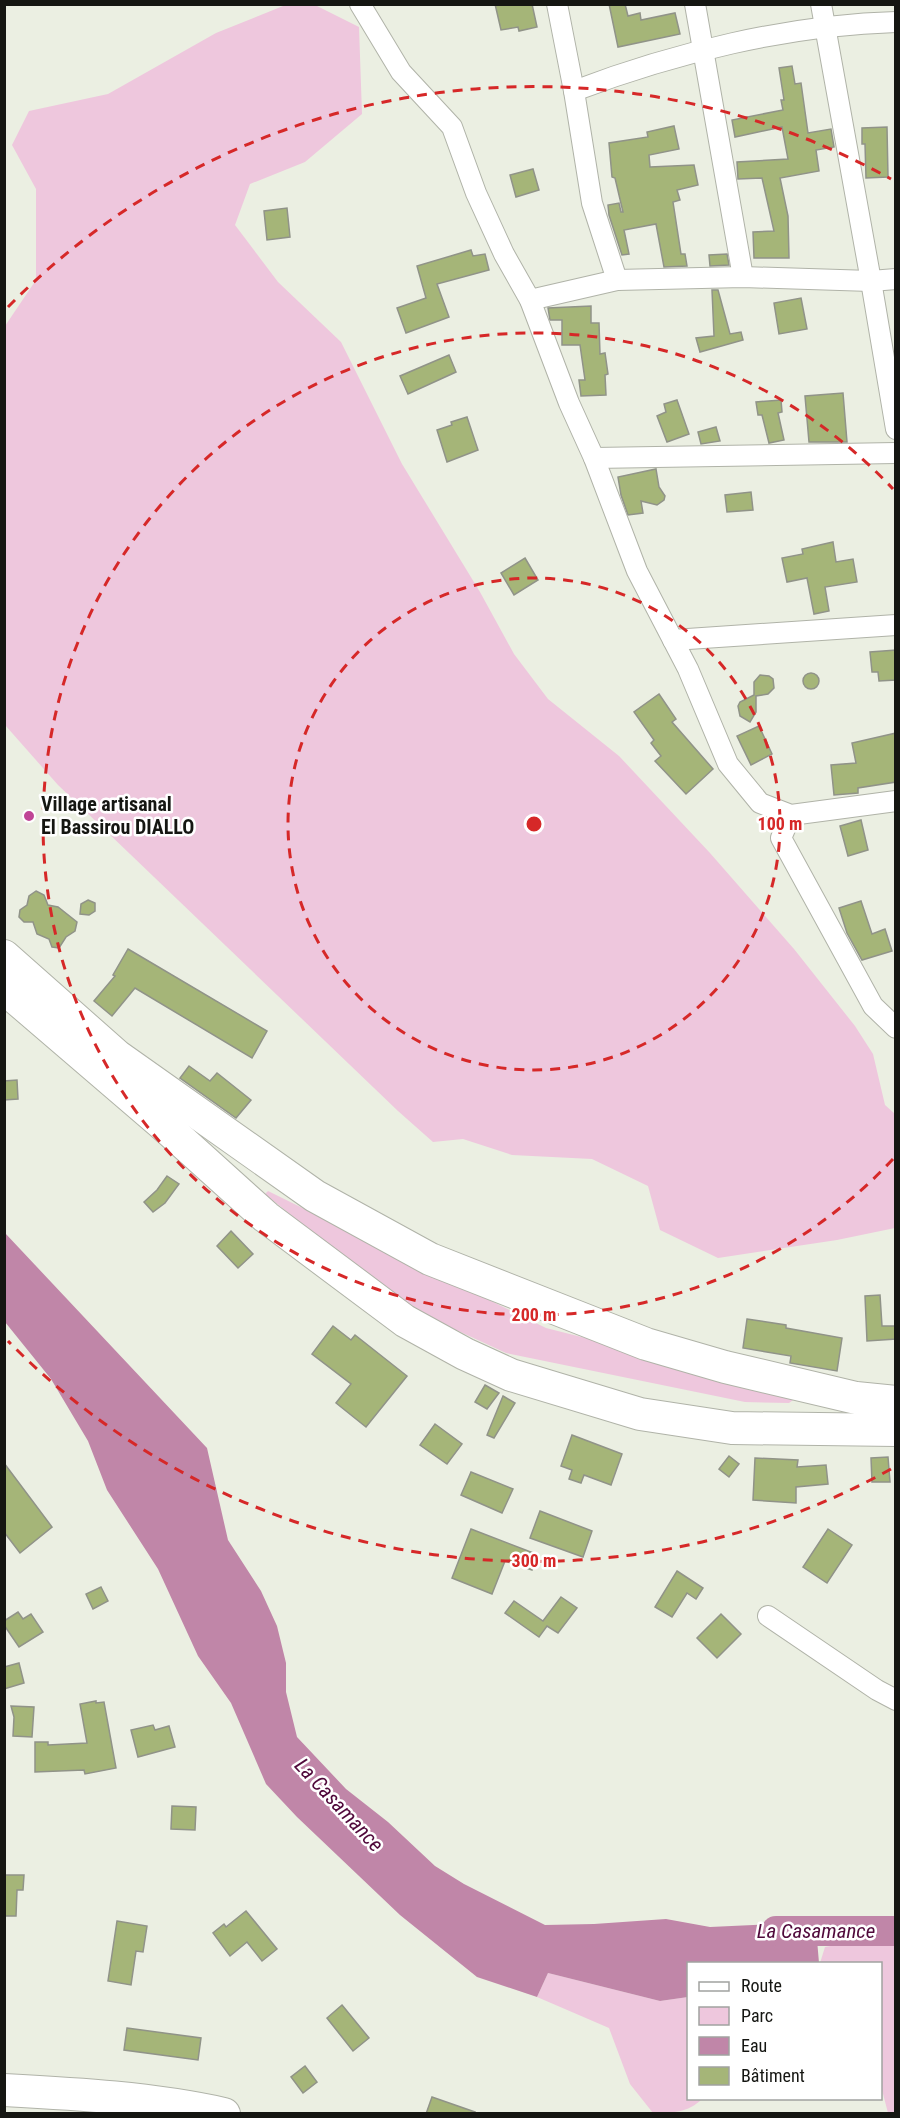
<svg xmlns="http://www.w3.org/2000/svg" width="900" height="2118" font-family="'Roboto Condensed',sans-serif">
  <rect width="100%" height="100%" fill="#ebefe2"/>
  <g fill="#eec7dd">
    <polygon points="288,4 315,5 359,27 362,114 305,162 250,184 235,225 278,282 341,342 402,464 480,592 514,654 548,699 619,756 710,853 794,949 855,1026 873,1054 885,1105 895,1114 895,1228 837,1240 718,1258 660,1230 648,1186 592,1159 512,1155 463,1139 433,1142 398,1111 58,785 5,725 5,326 36,280 36,189 12,145 29,111 108,94 216,33"/>
    <polygon points="268,1191 546,1328 803,1393 789,1403 745,1402 506,1353 402,1305 265,1194"/>
    <polygon points="853,1942 895,1945 895,2113 888,2113 881,2086 880,1964 820,1963 825,1947"/>
    <path d="M 548,1973 L 660,2001 L 688,1997 L 688,2098 L 702,2099 C 688,2113 672,2113 653,2113 L 630,2084 L 609,2028 L 537,1997 Z"/>
  </g>
  <polygon fill="#c086a8" points="5,1233 207,1448 228,1540 261,1591 277,1626 286,1663 286,1692 297,1737 346,1789 388,1822 435,1866 464,1884 545,1925 594,1924 666,1919 710,1927 773,1924 815,1916 819,1963 688,1964 688,1997 660,2001 548,1973 537,1997 477,1977 400,1915 297,1817 266,1784 231,1703 198,1656 158,1569 107,1490 88,1441 51,1379 5,1322"/>
  <g fill="none" stroke-linecap="round" stroke-linejoin="round">
    <polyline stroke="#c086a8" stroke-width="30" points="776,1931 896,1931"/>
  </g>
  <g fill="#a5b578" stroke="#909388" stroke-width="1.5">
    <polygon points="495,4 532,4 537,27 519,31 518,27 501,30"/>
    <polygon points="609,4 625,4 628,16 640,13 641,20 675,13 680,34 618,47"/>
    <polygon points="792,66 795,84 801,83 808,133 831,129 834,147 816,150 819,171 780,178 788,216 789,258 754,258 753,232 774,231 762,178 738,179 737,162 788,159 782,127 735,137 732,120 783,110 781,100 784,100 779,68"/>
    <polygon points="674,126 679,149 649,155 650,167 694,165 698,185 677,190 680,200 673,202 681,254 685,254 687,266 664,267 656,224 624,230 629,254 622,255 609,215 608,205 619,203 621,212 623,212 615,178 612,177 609,143 648,137 647,132"/>
    <polygon points="887,127 888,177 866,178 865,144 862,144 862,128"/>
    <polygon points="533,169 539,190 516,197 510,175"/>
    <polygon points="287,208 290,237 267,240 264,211"/>
    <polygon points="471,250 473,256 485,254 489,270 437,284 449,317 406,333 397,308 426,298 417,266"/>
    <polygon points="727,254 729,265 710,266 709,255"/>
    <polygon points="712,290 718,290 730,334 741,332 743,340 700,352 696,338 714,336"/>
    <polygon points="801,298 807,329 779,334 774,303"/>
    <polygon points="591,306 591,323 599,323 600,354 605,353 608,374 605,375 606,395 581,396 579,380 585,380 580,345 562,345 562,320 550,320 548,308"/>
    <polygon points="449,355 456,372 408,394 400,376"/>
    <polygon points="843,393 847,442 809,442 805,396"/>
    <polygon points="677,400 689,434 667,442 657,416 666,412 664,404"/>
    <polygon points="781,400 782,412 778,413 784,440 769,443 762,415 758,415 756,402"/>
    <polygon points="467,417 478,450 447,462 437,430 452,425 451,422"/>
    <polygon points="716,427 720,441 701,444 698,432"/>
    <polygon points="656,469 659,487 665,496 664,500 657,505 641,501 643,513 628,515 621,495 618,477"/>
    <polygon points="751,492 753,510 727,512 725,495"/>
    <polygon points="833,542 836,562 853,559 857,582 825,587 829,611 814,614 807,578 787,582 782,558 803,554 802,549"/>
    <polygon points="525,558 538,580 514,595 501,573"/>
    <polygon points="896,650 896,680 879,681 878,672 872,672 870,652"/>
    <circle cx="811" cy="681" r="8"/>
    <polygon points="760,675 769,676 773,679 774,688 768,694 756,696 756,712 750,722 740,716 738,706 740,702 754,695 754,682"/>
    <polygon points="659,694 676,719 672,722 713,769 686,794 655,761 661,756 651,743 654,740 634,712"/>
    <polygon points="759,726 772,754 751,765 737,736"/>
    <polygon points="896,733 896,782 858,788 858,793 834,795 831,765 856,763 852,743"/>
    <polygon points="861,820 868,850 848,856 840,826"/>
    <polygon points="36,891 44,895 48,905 58,907 77,922 75,931 66,937 59,948 52,947 49,939 37,934 33,922 24,922 19,917 20,910 27,905 29,896"/>
    <polygon points="88,900 95,903 95,911 89,915 80,914 81,904"/>
    <polygon points="861,901 872,934 885,929 892,951 862,960 847,933 839,908"/>
    <polygon points="128,949 267,1031 252,1058 135,988 112,1016 94,1001 115,976 113,975"/>
    <polygon points="189,1066 210,1081 217,1073 251,1100 236,1118 180,1078"/>
    <polygon points="17,1080 18,1099 4,1100 4,1081"/>
    <polygon points="167,1176 179,1184 165,1203 153,1212 144,1202 157,1190"/>
    <polygon points="231,1231 253,1254 238,1268 217,1246"/>
    <polygon points="880,1295 882,1326 896,1326 896,1339 867,1341 865,1296"/>
    <polygon points="747,1319 786,1325 786,1328 842,1338 837,1371 790,1363 791,1356 743,1348"/>
    <polygon points="333,1326 351,1340 355,1335 407,1376 366,1427 336,1403 351,1384 312,1354"/>
    <polygon points="485,1385 499,1393 487,1409 475,1402"/>
    <polygon points="503,1396 515,1403 494,1438 487,1435"/>
    <polygon points="435,1424 462,1444 447,1464 420,1445"/>
    <polygon points="572,1435 622,1454 611,1485 584,1475 581,1483 569,1479 572,1470 561,1466"/>
    <polygon points="729,1456 739,1464 729,1477 719,1469"/>
    <polygon points="888,1457 890,1482 872,1482 871,1458"/>
    <polygon points="755,1458 798,1460 797,1467 826,1465 828,1484 796,1487 796,1503 753,1500"/>
    <polygon points="4,1463 52,1527 20,1553 4,1532"/>
    <polygon points="471,1472 513,1489 502,1513 461,1495"/>
    <polygon points="540,1511 592,1531 583,1557 530,1538"/>
    <polygon points="471,1529 536,1554 532,1570 505,1561 492,1594 452,1578"/>
    <polygon points="828,1529 852,1545 827,1583 803,1567"/>
    <polygon points="677,1571 703,1588 696,1599 687,1593 672,1617 655,1607"/>
    <polygon points="101,1587 108,1601 93,1609 86,1594"/>
    <polygon points="561,1597 577,1608 558,1633 547,1626 539,1637 505,1613 514,1601 543,1621"/>
    <polygon points="18,1612 23,1619 31,1614 43,1632 19,1647 4,1625 4,1621"/>
    <polygon points="721,1614 741,1634 717,1658 697,1638"/>
    <polygon points="19,1663 24,1683 4,1689 4,1667"/>
    <polygon points="96,1701 96,1703 104,1702 116,1768 85,1774 84,1770 35,1772 35,1742 48,1742 48,1745 87,1743 80,1704"/>
    <polygon points="11,1706 34,1707 32,1737 13,1736 14,1717"/>
    <polygon points="153,1725 155,1730 169,1726 175,1747 138,1757 131,1730"/>
    <polygon points="172,1806 196,1807 195,1830 171,1829"/>
    <polygon points="4,1875 24,1875 23,1890 17,1890 16,1916 4,1916"/>
    <polygon points="246,1911 277,1949 262,1961 247,1942 230,1956 213,1933 224,1924 226,1927"/>
    <polygon points="117,1921 147,1926 143,1952 136,1951 131,1985 108,1981"/>
    <polygon points="342,2005 369,2038 353,2051 327,2018"/>
    <polygon points="127,2028 201,2038 198,2060 124,2050"/>
    <polygon points="305,2066 317,2082 303,2093 291,2077"/>
    <polygon points="432,2097 475,2112 474,2114 426,2114"/>
  </g>
  <g fill="none" stroke-linecap="round" stroke-linejoin="round">
    <g stroke="#b0b3a8" stroke-width="22">
      <g id="minor">
        <polyline points="360,4 401,72 452,127 476,193 504,254 530,300 569,403 594,458 637,571 688,669 728,764 760,803 791,815 896,801"/>
        <polyline points="557,4 574,91 592,203 617,280"/>
        <polyline points="695,4 743,277"/>
        <polyline points="821,4 871,281 896,429"/>
        <path d="M 574,91 C 674,53 788,25 896,22"/>
        <polyline points="530,300 617,280 743,277 871,281 896,279"/>
        <polyline points="594,458 896,453"/>
        <polyline points="673,640 896,625"/>
        <polyline points="791,815 781,838 873,1006 896,1028"/>
        <polyline points="768,1616 877,1690 896,1700"/>
      </g>
    </g>
    <g stroke="#b0b3a8" stroke-width="34">
      <g id="primary">
        <polyline points="4,956 117,1056 315,1196 430,1259 646,1344 725,1367 856,1398 896,1402"/>
        <polyline points="4,988 165,1126 266,1217 405,1321 465,1354 511,1375 640,1414 732,1428 896,1430"/>
        <path d="M 4,2090 C 78,2094 152,2098 224,2114"/>
      </g>
    </g>
    <use href="#minor" stroke="#fff" stroke-width="20"/>
    <use href="#primary" stroke="#fff" stroke-width="32"/>
  </g>
  <g fill="none" stroke="#d62828" stroke-width="3" stroke-dasharray="10 8">
    <circle cx="534" cy="824" r="246"/>
    <path d="M893 1159A491 491 0 1 1 893 489"/>
    <path d="M891 1469A737 737 0 0 1 8 1341M8 307A737 737 0 0 1 891 179"/>
  </g>
  <circle fill="#c04596" stroke="#fff" stroke-width="2" cx="29" cy="816" r="6"/>
  <g text-anchor="middle" dominant-baseline="central" stroke-width="5" stroke-linejoin="round" paint-order="stroke">
    <g font-size="20" font-weight="bold" fill="#151612" stroke="#fff" text-anchor="start">
      <text x="41" y="804">Village artisanal<tspan x="41" dy="23">El Bassirou DIALLO</tspan></text>
    </g>
    <g font-size="21" font-style="italic" fill="#50093b" stroke="#fff">
      <text transform="translate(339 1805) rotate(47)">La Casamance</text>
      <text x="816" y="1931">La Casamance</text>
    </g>
  </g>
  <circle cx="534" cy="824" r="9" fill="#d62828" stroke="#fff" stroke-width="3"/>
  <g font-size="18" text-anchor="middle" font-weight="bold" fill="#d62828" stroke="#fff" stroke-width="5" stroke-linejoin="round" paint-order="stroke">
    <text x="780" y="830">100 m</text>
    <text x="534" y="1321">200 m</text>
    <text x="534" y="1567">300 m</text>
  </g>
  <rect width="900" height="2118" fill="none" stroke="#151612" stroke-width="12"/>
  <rect x="687" y="1962" width="195" height="138" fill="#ffffff" stroke="#a1a2a0" stroke-width="1.5"/>
  <rect x="699" y="1982" width="30" height="9" fill="#ffffff" stroke="#a1a2a0" stroke-width="1.5"/>
  <text x="741" y="1992" font-size="18" fill="#151612">Route</text>
  <rect x="699" y="2007" width="30" height="18" fill="#eec7dd" stroke="#a1a2a0" stroke-width="1.5"/>
  <text x="741" y="2022" font-size="18" fill="#151612">Parc</text>
  <rect x="699" y="2037" width="30" height="18" fill="#c086a8" stroke="#a1a2a0" stroke-width="1.5"/>
  <text x="741" y="2052" font-size="18" fill="#151612">Eau</text>
  <rect x="699" y="2067" width="30" height="18" fill="#a5b578" stroke="#a1a2a0" stroke-width="1.5"/>
  <text x="741" y="2082" font-size="18" fill="#151612">Bâtiment</text>
</svg>
